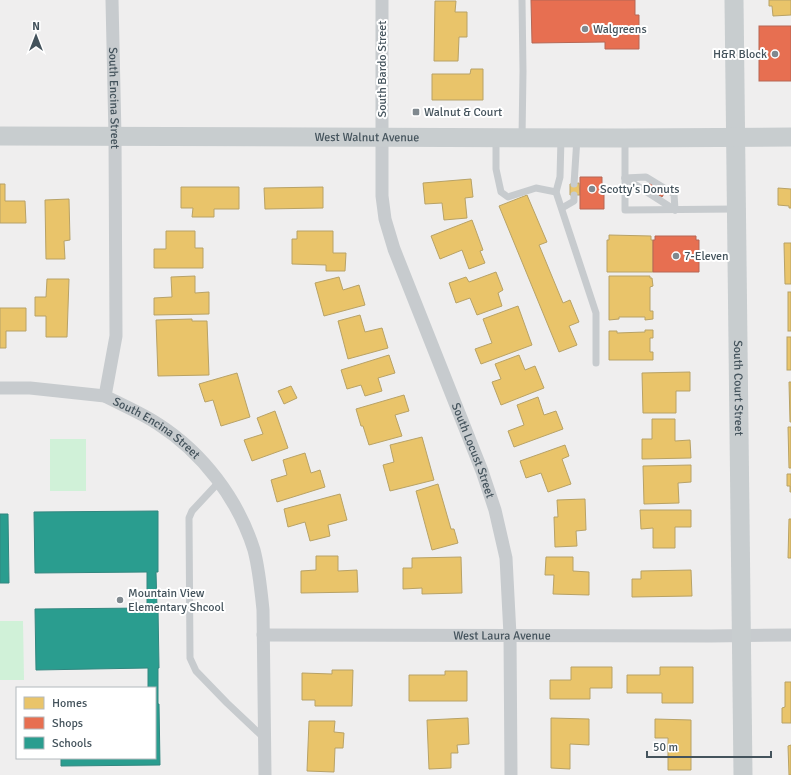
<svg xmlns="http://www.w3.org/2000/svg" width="791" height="775" font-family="Signika,sans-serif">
  <rect width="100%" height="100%" fill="#efeeee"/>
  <g fill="#d0f1d8">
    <rect x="50" y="439" width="36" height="52"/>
    <polygon points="0,621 23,621 24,680 0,680"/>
  </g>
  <g fill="#e9c46a" stroke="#b8a266">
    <polygon points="769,0 791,0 791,15 773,16 772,6 769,6"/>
    <polygon points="435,1 456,1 455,12 467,12 467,37 459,37 458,61 434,61"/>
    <polygon points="471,69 483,69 483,100 432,100 432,74 470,74"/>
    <polygon points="471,179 473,197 465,198 467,218 444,220 442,203 425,204 423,183"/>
    <polygon points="579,183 580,195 570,195 570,184"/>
    <polygon points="0,184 5,184 5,201 25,201 26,223 0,223"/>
    <polygon points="181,187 239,187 239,209 214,209 214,217 192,217 193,208 181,208"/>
    <polygon points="323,187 323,208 265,209 264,188"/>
    <polygon points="778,188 791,189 791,208 789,208 789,206 778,205"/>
    <polygon points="527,195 547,242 539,245 563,303 570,300 579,322 569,326 577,345 559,352 499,206"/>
    <polygon points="69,199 70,240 64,241 65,259 46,259 45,200"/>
    <polygon points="472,220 483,250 480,251 485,263 469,269 462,250 440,259 431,236"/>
    <polygon points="166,231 195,231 195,248 203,248 203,268 154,268 154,249 166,249"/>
    <polygon points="297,231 333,231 333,253 346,253 345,271 326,271 326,265 292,264 292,239 297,239"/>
    <polygon points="609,235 651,236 651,240 653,240 653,272 607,272 607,240 609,240"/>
    <polygon points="784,243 791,243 791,284 785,284"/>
    <polygon points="496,272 503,290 498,293 502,306 477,315 470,298 456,303 449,283 466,277 469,282"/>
    <polygon points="195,276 195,293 209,292 209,314 154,315 154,298 172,297 171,277"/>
    <polygon points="609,276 650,276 650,278 652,278 653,286 650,287 650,311 653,311 653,319 645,320 645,317 619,317 619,319 609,320"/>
    <polygon points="339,277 343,290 359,285 365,305 324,316 315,283"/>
    <polygon points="47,279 69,279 67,337 46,337 46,316 35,316 35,297 46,297"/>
    <rect x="788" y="292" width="3" height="39"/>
    <polygon points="518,306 532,345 481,364 475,349 492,343 483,319"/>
    <polygon points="0,308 26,308 26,331 6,331 6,348 0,348"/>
    <polygon points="360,315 365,332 382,328 388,348 348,359 338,321"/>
    <polygon points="192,319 192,321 207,321 209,375 158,376 156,320"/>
    <polygon points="645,330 653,330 653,338 650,338 650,352 653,352 653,360 609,360 609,331 617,331 617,333 645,332"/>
    <rect x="787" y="337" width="4" height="33"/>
    <polygon points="389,355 395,373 378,378 382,391 365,396 361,385 347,389 341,370"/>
    <polygon points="519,355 525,370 535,366 544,388 501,405 492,382 501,379 495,364"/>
    <polygon points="690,372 690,391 676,391 676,413 643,413 642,373"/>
    <polygon points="237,373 250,417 221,426 213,400 205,402 199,384"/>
    <polygon points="789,382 791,382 791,422 790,422"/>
    <polygon points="291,386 297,398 284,404 278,391"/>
    <polygon points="404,395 409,411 395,415 402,436 369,445 363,426 361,426 356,409"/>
    <polygon points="538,397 544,415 556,411 563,429 514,447 508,431 524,425 517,405"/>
    <polygon points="275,411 288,448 252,461 244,440 263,434 257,418"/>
    <polygon points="652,419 675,419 675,441 690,440 691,458 642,459 642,439 652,439"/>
    <polygon points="788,427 791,427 791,468 789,468"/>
    <polygon points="422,437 434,480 390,491 383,465 394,462 390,445"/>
    <polygon points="565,445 569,456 562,459 571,484 548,492 541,473 526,478 520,461"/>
    <polygon points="305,453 311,473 320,470 325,487 277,502 271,480 287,475 283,460"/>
    <polygon points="691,465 691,482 678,483 679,503 644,504 643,466"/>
    <polygon points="787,474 791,474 791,492 790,492 790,486 787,486"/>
    <polygon points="438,484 451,529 454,529 458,543 432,550 416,491"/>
    <polygon points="340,494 347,520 328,525 330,536 310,541 305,522 288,527 284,509"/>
    <polygon points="585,499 586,530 576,531 577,546 555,547 554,517 558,517 557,500"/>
    <polygon points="640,510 691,510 691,527 675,527 675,548 653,548 653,528 641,529"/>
    <polygon points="789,519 791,519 791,558 788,558"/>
    <polygon points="316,556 338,556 338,571 357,570 358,592 301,593 301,571 316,570"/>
    <polygon points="461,557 462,593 422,594 422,588 403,589 403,568 412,568 412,558"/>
    <polygon points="546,557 573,557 573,571 589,572 589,595 553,594 554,575 545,575"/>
    <polygon points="691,570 692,596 632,597 632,579 641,579 641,571"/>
    <polygon points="571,667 612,667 612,688 590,688 590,699 550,699 550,680 571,680"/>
    <polygon points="660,667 693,667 693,703 662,703 662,693 627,693 627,675 660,675"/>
    <polygon points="332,670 353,670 352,706 315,706 315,700 302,700 302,673 332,674"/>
    <polygon points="445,671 467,671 467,701 409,701 409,675 445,675"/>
    <polygon points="785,682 791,682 791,723 782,723 782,708 785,707"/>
    <polygon points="468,718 469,744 457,745 458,753 451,753 451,768 429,769 427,720"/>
    <polygon points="551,718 589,719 589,745 570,744 570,769 551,768"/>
    <polygon points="655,719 691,720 691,770 668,770 668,738 655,738"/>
    <polygon points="309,721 335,721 334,732 344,733 343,748 335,748 334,772 307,771"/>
    <polygon points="791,745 791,775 789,775 788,746"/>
  </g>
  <g fill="#e76f51" stroke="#b66754">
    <polygon points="531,0 635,0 635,15 639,15 639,49 605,49 605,42 532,43"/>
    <rect x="759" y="26" width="32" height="55"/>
    <polygon points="580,177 602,177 602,184 604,184 604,209 580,209"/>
    <polygon points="650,183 665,192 662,197 647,188"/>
    <polygon points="655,236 696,236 696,240 699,240 699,272 653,272 653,240 655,240"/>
  </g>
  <g fill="#2a9d8f" stroke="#328780">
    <polygon points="158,511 158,572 156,572 157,608 158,608 159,668 158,668 158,704 159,704 160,765 61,766 61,758 155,758 155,688 148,688 148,668 36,670 35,609 147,608 147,572 35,573 34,512"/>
    <polygon points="0,514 8,514 9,583 0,583"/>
  </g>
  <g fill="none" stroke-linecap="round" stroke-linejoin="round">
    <g stroke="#c7cbce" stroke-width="7">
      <polyline points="496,138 496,169 501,192 508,197 536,188 556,192"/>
      <polyline points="522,138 523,71 522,0"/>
      <polyline points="561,138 560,177 556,192 596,313 596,363"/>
      <polyline points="625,139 625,210 735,209"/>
      <polyline points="625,178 646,177 674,194 675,210"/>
      <polyline points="625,178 675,210"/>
      <polyline points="574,184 577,138"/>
      <polyline points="562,208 574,201 574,195"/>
      <polyline points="219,482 192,511 189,518 190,658 196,671 227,703 264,738"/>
    </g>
    <g stroke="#c7cbce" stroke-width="13">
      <path id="s1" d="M 112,0 L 115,136 L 116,336 L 105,396 C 122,405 142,413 158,424 C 203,453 238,499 254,550 C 259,569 261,590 263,610 L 265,775"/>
      <path id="s2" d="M 382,0 L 382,196 L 385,219 L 394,249 L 482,471 L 495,510 L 506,558 L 510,635 L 511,775"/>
      <polyline points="0,388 30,388 105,396"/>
      <path id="s3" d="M 263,635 L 711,636 L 791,635"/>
    </g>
    <g stroke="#c8cdcf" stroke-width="19">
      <path id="s4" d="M 734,0 L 743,775"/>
      <path id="s5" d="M 0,136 L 625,138 L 791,137"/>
    </g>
  </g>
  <g fill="#80898f" stroke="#fff" stroke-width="1.5">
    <circle cx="585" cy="29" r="4"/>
    <circle cx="775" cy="54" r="4"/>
    <rect x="412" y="108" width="8" height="8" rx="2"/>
    <circle cx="592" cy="189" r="4"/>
    <circle cx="676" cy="256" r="4"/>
    <circle cx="120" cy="600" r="4"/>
  </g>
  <g text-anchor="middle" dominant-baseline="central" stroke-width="4" stroke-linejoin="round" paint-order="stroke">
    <g font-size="12" fill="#44535c" stroke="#fff" text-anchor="start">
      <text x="593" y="29">Walgreens</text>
      <text x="767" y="54" text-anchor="end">H&amp;R Block</text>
      <text x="424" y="112">Walnut &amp; Court</text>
      <text x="600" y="189">Scotty's Donuts</text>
      <text x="684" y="256">7-Eleven</text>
      <text x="128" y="593">Mountain View<tspan x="128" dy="14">Elementary Shcool</tspan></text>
    </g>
    <g font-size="12" fill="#44535c" stroke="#fff">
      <text transform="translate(382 69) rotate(-90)">South Bardo Street</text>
      <text stroke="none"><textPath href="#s1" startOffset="98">South Encina Street</textPath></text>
      <text stroke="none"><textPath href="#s5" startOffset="367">West Walnut Avenue</textPath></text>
      <text stroke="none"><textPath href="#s4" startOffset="388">South Court Street</textPath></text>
      <text stroke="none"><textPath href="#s1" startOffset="458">South Encina Street</textPath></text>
      <text stroke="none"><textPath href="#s2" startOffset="467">South Locust Street</textPath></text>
      <text stroke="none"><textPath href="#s3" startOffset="239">West Laura Avenue</textPath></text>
    </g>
  </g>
  <rect x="16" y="687" width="140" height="72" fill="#ffffff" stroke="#b4babe"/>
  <rect x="24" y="697" width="20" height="12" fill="#e9c46a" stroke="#b4babe"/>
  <text x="52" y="707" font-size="12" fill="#44535c">Homes</text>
  <rect x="24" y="717" width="20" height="12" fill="#e76f51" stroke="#b4babe"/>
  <text x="52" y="727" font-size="12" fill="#44535c">Shops</text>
  <rect x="24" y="737" width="20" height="12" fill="#2a9d8f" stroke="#b4babe"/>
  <text x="52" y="747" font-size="12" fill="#44535c">Schools</text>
  <g transform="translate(36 36)" stroke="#ffffff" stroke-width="3" paint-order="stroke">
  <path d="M0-3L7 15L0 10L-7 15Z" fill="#44535c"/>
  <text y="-6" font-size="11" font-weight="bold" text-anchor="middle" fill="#44535c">N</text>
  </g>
  <path d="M647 751v6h124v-6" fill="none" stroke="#44535c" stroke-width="2"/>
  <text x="653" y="751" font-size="12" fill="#44535c" stroke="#ffffff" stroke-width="3" paint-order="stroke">50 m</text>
</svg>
